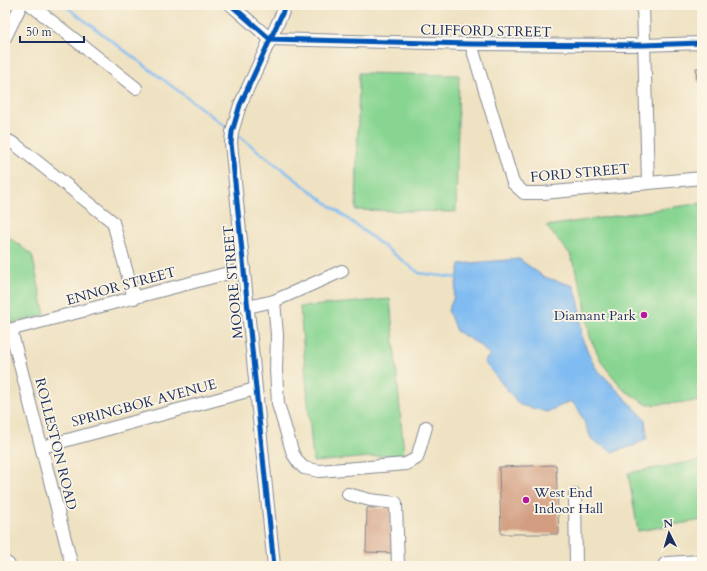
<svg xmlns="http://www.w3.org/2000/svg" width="707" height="571" font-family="Cardo,serif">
  <rect width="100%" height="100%" fill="#fcf5e5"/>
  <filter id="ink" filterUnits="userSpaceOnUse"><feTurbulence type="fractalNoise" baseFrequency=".025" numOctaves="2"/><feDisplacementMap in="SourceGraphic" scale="8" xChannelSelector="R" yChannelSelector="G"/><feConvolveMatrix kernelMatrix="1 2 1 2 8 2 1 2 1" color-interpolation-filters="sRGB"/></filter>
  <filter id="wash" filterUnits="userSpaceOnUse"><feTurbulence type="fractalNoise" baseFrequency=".012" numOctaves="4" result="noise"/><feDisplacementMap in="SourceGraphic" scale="16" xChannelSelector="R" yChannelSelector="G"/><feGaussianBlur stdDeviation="0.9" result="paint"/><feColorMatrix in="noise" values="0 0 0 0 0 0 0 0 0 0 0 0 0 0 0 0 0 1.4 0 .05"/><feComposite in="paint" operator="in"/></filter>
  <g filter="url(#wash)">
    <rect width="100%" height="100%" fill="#efe2c2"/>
    <g fill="#88d592" stroke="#528278">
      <polygon points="359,73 459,75 456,212 356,210"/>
      <polygon points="702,203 702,401 648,405 624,390 602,363 590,337 583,293 570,254 546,226"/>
      <polygon points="5,234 32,255 45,315 5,325"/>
      <polygon points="390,299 404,454 313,462 300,307"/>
      <polygon points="702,460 702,520 638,531 628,473"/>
    </g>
    <polygon fill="#80bcf2" stroke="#4e76a8" points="519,259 544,277 574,286 579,303 582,339 595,367 645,419 647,438 633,446 613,452 592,440 579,410 571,401 547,412 520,405 484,362 490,355 477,343 456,331 448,310 453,300 460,264"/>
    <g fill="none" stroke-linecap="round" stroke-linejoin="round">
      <g stroke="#80bcf2" stroke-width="2.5">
        <polyline points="64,5 229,129"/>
        <polyline points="236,134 419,273 458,278"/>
      </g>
    </g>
    <g id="blocks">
      <g fill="#d29d80">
        <polygon points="696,68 702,68 702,82 697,82"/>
        <polygon points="556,465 559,534 501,534 499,467"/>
        <polygon points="367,508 391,508 392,553 366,552"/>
      </g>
    </g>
  </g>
  <g filter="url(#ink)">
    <use href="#blocks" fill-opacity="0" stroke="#858890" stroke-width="1"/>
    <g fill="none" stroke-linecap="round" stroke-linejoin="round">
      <g stroke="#858890" stroke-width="14">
        <g id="minor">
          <polyline points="31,5 136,88"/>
          <polyline points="231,5 270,39 471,44 643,45 702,43"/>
          <polyline points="643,5 648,183"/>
          <polyline points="5,38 21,5"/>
          <polyline points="471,44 513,183 524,193 543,193 702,178"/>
          <polyline points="5,139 16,145 113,222 134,298"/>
          <polyline points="274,301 277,335 276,370 278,404 293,454 299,463 304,468 319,471 406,464 417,458 426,427"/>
          <polyline points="247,307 274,301 342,271"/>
          <polyline points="11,330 72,566"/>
          <polyline points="5,331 244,269"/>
          <polyline points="42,447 255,389"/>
          <polyline points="348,494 370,500 396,503 398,566"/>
          <polyline points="575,495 576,566"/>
          <polyline points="274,566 231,143 232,132 240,105 286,5"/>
        </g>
      </g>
      <g stroke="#858890" stroke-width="20">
        <g id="highway">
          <polyline points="5,566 6,566"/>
          <polyline points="667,566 702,564"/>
        </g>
      </g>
      <use href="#minor" stroke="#fff" stroke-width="12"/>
      <use href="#highway" stroke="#fff" stroke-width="18"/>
      <g stroke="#fcf5e5" stroke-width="8">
        <g id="cycleway">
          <polyline points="231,5 270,39 471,44 643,45 702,43"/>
          <polyline points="274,566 231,143 232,132 240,105 286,5"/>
        </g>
      </g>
      <use href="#cycleway" stroke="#0057b8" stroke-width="5"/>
    </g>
  </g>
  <g fill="#b5179e" stroke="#fcf5e5" stroke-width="1.5">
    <circle cx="644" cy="315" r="4"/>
    <circle cx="526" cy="500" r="4"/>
  </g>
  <g text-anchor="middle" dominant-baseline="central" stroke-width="3.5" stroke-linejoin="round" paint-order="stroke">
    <g font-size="14" fill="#1b2f5e" stroke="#fcf5e5">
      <text transform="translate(486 31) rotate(1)">CLIFFORD STREET</text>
      <text transform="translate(580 173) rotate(-5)">FORD STREET</text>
      <text transform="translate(233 282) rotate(-95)">MOORE STREET</text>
      <text transform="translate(121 286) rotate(-15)">ENNOR STREET</text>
      <text transform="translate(144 403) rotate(-15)">SPRINGBOK AVENUE</text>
      <text transform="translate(56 444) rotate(76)">ROLLESTON ROAD</text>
    </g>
    <g font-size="14" fill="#1b2f5e" stroke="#fcf5e5" text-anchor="end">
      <text x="636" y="315">Diamant Park</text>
      <text x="534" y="492" text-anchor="start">West End<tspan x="534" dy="16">Indoor Hall</tspan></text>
    </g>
  </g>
  <rect width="707" height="571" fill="none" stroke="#fcf5e5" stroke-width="20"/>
  <g transform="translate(669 533) rotate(355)" stroke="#fcf5e5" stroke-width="3" paint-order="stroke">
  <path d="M0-3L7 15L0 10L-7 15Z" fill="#1b2f5e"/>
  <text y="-6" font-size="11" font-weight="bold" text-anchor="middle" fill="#1b2f5e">N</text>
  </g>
  <path d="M20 36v6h64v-6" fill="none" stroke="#1b2f5e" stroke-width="2"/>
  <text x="26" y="36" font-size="12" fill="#1b2f5e" stroke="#fcf5e5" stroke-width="3" paint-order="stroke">50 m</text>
</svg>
